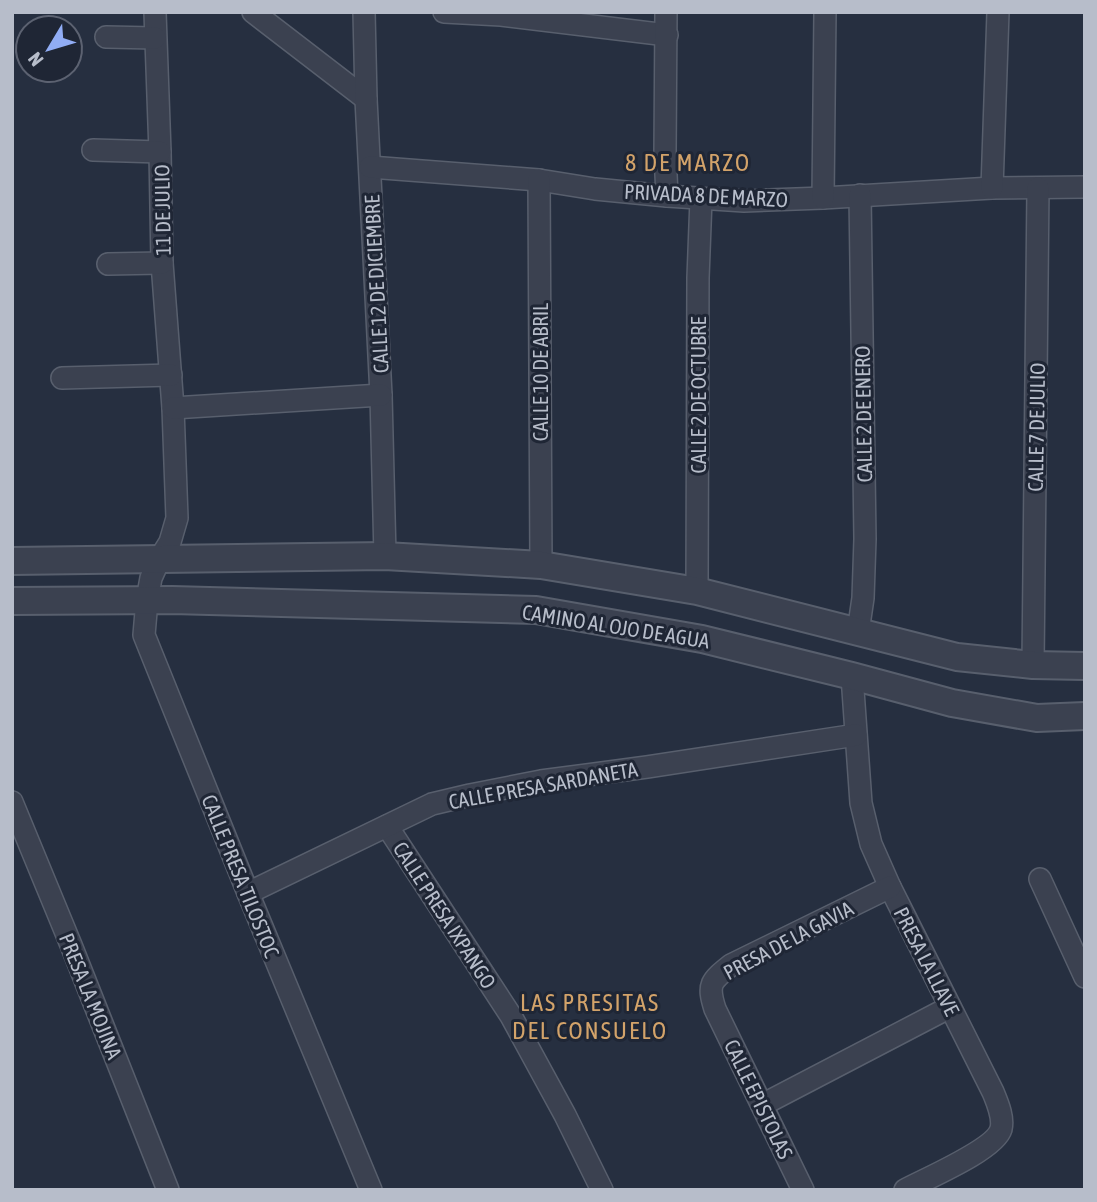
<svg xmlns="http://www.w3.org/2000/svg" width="1097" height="1202" font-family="'Asap Condensed',sans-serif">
  <rect width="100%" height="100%" fill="#262f40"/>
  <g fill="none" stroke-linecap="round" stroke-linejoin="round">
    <g stroke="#585f6d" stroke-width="24">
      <g id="minor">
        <polyline points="155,12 160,152 162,263 173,408 177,518 170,542 160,558 151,578 147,600 144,635 248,893 371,1190"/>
        <polyline points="253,12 366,99"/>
        <polyline points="364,12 366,99 381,395 385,556"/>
        <polyline points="444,12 501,15 667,35"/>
        <polyline points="666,12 665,153 667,196"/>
        <polyline points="106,37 155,38"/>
        <polyline points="93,150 160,152"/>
        <polyline points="370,167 539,180 595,189 667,196 744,201 823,198 992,188 1085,187"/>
        <polyline points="539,180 541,565"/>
        <polyline points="992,188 998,12"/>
        <polyline points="823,198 825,12"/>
        <polyline points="108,264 162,263"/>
        <polyline points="62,378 171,375"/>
        <polyline points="173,408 381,395"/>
        <polyline points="697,591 698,278 701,199"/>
        <polyline points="858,632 863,598 865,539 860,195"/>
        <polyline points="1033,665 1038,188"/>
        <path d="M 852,676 L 861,803 L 871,844 L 890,887 L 993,1092 C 997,1102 1004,1117 1001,1129 C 995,1150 925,1179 905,1190"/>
        <polyline points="12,802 71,945 168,1190"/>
        <polyline points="387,826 511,1016 565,1115 602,1190"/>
        <polyline points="1040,879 1085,977"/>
        <polyline points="248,893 432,804 470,795 541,781 647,767 856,735"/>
        <polyline points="762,1105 950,1007"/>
        <path d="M 803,1190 L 715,1009 C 707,984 711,981 731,965 L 890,887"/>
      </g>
    </g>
    <g stroke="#585f6d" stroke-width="30">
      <g id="tertiary">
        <polyline points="12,561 385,556 541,565 697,591 957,657 1033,665 1085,666"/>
        <polyline points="12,601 172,600 536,610 702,639 852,676 952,703 1037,718 1085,716"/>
      </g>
    </g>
    <use href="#minor" stroke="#3b4150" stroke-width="21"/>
    <use href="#tertiary" stroke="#3b4150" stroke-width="26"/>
  </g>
  <g text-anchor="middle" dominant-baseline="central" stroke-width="6" stroke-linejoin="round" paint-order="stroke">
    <g font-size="21" fill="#b7bdca" stroke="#1f2635">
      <text transform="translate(706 195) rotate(3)">PRIVADA 8 DE MARZO</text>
      <text transform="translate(162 210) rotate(-91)">11 DE JULIO</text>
      <text transform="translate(376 284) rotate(-93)">CALLE 12 DE DICIEMBRE</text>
      <text transform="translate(540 372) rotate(-90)">CALLE 10 DE ABRIL</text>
      <text transform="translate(698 395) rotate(-90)">CALLE 2 DE OCTUBRE</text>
      <text transform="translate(863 414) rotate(-91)">CALLE 2 DE ENERO</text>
      <text transform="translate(1036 427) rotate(-89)">CALLE 7 DE JULIO</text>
      <text transform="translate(616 626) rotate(9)">CAMINO AL OJO DE AGUA</text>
      <text transform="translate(543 785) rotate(-10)">CALLE PRESA SARDANETA</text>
      <text transform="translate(241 876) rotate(68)">CALLE PRESA TILOSTOC</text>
      <text transform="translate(445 915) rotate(57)">CALLE PRESA IXPANGO</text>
      <text transform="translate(788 940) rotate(-28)">PRESA DE LA GAVIA</text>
      <text transform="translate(927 961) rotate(63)">PRESA LA LLAVE</text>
      <text transform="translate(91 996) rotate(68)">PRESA LA MOJINA</text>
      <text transform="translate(759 1099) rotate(64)">CALLE EPISTOLAS</text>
    </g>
    <g font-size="24" letter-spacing="2" fill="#d3a36a" stroke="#1f2635">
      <text x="688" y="162">8 DE MARZO</text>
      <text x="590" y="1002">LAS PRESITAS<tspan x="590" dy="28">DEL CONSUELO</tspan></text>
    </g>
  </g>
  <rect width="1097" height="1202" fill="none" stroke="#b7bdca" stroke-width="28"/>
  <g transform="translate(49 49) rotate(232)"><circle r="33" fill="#1f2635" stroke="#5c6271" stroke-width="2"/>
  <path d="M0-5L12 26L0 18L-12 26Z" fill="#91adf5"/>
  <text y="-10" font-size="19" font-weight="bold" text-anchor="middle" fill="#b7bdca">N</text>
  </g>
</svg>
